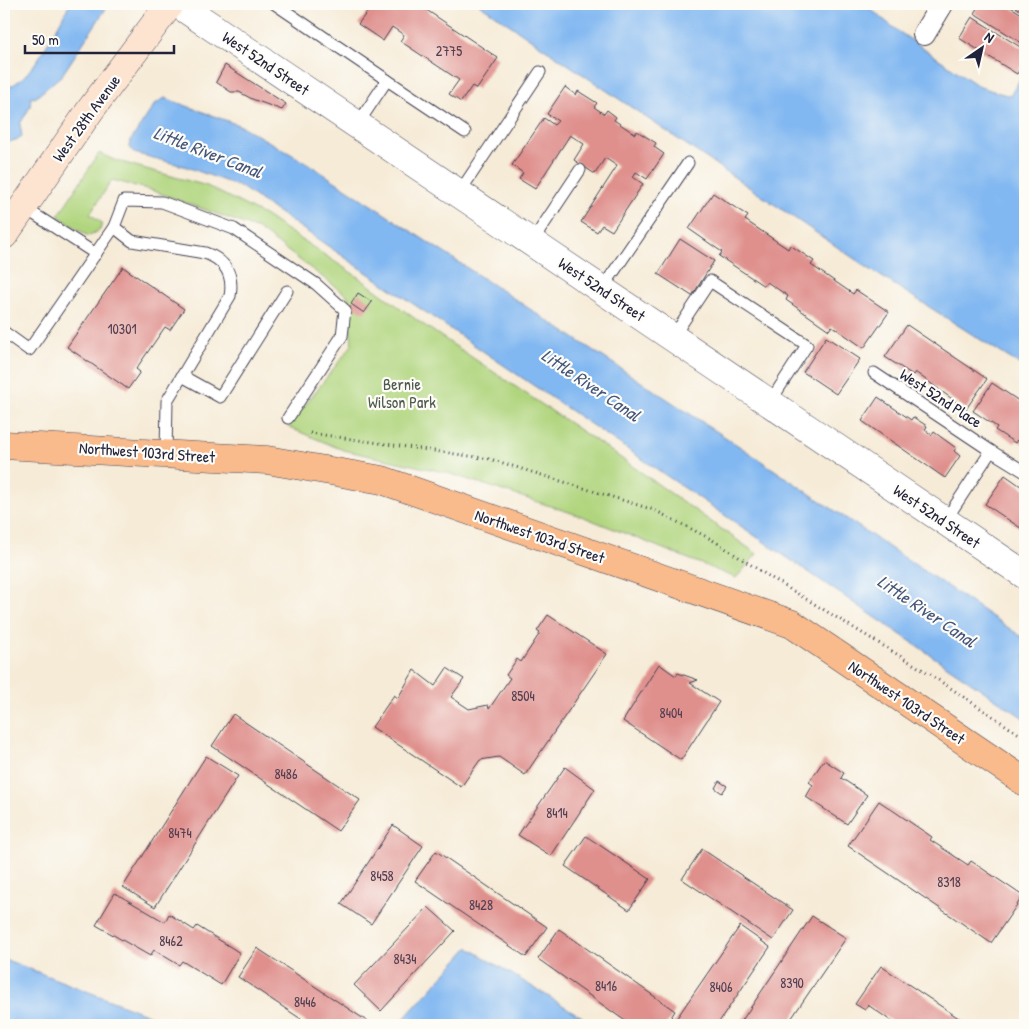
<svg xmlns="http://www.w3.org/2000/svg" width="1029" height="1029" font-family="'Patrick Hand',sans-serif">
  <rect width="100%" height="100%" fill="#fdfcf7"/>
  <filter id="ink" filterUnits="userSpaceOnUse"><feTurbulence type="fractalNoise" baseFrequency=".02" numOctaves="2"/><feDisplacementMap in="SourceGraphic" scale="10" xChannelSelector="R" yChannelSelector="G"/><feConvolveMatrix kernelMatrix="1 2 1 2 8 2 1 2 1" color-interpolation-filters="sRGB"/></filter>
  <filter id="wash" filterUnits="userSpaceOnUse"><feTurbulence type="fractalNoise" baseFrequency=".0096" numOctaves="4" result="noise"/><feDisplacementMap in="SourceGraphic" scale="20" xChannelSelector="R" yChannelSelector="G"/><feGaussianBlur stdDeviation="1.12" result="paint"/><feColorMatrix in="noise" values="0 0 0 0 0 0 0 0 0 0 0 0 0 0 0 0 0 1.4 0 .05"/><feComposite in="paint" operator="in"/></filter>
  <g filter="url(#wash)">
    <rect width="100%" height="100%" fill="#f6ebd7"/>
    <polygon fill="#b0d57e" stroke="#697c5c" points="99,153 114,160 207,186 264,215 358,277 421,323 608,449 757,554 736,578 584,517 448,473 343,450 288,427 352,345 348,296 258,229 151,190 112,180 90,214 102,223 100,230 88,236 58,216"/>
    <g fill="#82b8f1" stroke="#526d96">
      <path d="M 70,4 L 109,4 L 62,75 L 35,98 L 31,97 L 30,107 L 20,124 L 22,136 L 16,140 L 4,143 L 4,88 C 31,85 57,25 70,4 Z"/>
      <polygon points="479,4 864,4 898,31 980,87 1010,96 1025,71 1025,368 868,268"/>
      <polygon points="165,98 241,126 307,163 745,450 1025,639 1025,719 241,187 184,166 134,153 130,147 131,140 155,104"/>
      <polygon points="469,947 469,948 595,1025 398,1025"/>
      <polygon points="4,959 174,1025 4,1025"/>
    </g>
    <g id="blocks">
      <g fill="#df908d">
        <polygon points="357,4 429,4 425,9 498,58 477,89 472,86 461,102 449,94 459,80 400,41 404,35 392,27 383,41 358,24 368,11"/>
        <polygon points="980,4 1006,4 1025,16 1025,45 974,13"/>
        <polygon points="1010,4 1025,4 1025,13"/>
        <polygon points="972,17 1025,50 1025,60 1017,74 959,38"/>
        <polygon points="225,65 286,104 282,110 252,99 239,92 231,92 216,82"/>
        <polygon points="565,87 576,95 578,91 597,103 594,107 604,114 607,110 616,117 614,120 635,134 637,131 656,143 654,147 664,154 647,179 636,172 633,177 643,184 612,231 602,225 597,232 581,222 617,166 605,158 595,174 574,160 584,144 570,135 535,189 519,179 523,173 512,165 544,118 554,125 558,121 547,114"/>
        <polygon points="713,193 748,216 745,220 788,249 790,245 814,261 811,265 853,294 856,290 889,312 864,348 832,326 829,330 786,300 788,296 767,282 764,286 719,256 722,252 689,229"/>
        <polygon points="680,239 714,261 692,296 658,274"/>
        <polygon points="123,267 184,309 170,330 165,327 136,369 140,372 128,389 67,347"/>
        <polygon points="358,293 372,302 364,313 351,304"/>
        <polygon points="907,325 987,379 966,409 915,372 913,375 885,357"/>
        <polygon points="826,337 860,359 836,394 803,372"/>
        <polygon points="992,383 1025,405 1025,445 1017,440 1015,443 995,430 997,427 973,411"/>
        <polygon points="878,397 911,420 913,417 927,426 925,430 932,435 934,432 956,448 954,451 960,456 945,478 862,421"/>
        <polygon points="1005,475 1025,489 1025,531 985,504"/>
        <polygon points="548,615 607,654 525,775 499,757 480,760 461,787 372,727 394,695 398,698 414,670 435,686 447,668 464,679 451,697 469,709 488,705 489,709 510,678 506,675 517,659 521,662 540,633 537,631"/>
        <polygon points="659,664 676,676 678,673 698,680 690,683 719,702 681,760 623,721"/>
        <polygon points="233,714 360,800 338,831 212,746"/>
        <polygon points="206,756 238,776 155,907 123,887"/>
        <polygon points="824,760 844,773 841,778 867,795 847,824 806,797 813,785 809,782"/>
        <polygon points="565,767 595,789 551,856 518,835"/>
        <polygon points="719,781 727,786 722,793 715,788"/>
        <polygon points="879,801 932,837 930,840 968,865 971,861 1023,896 991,943 848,846"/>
        <polygon points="393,825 423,846 371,924 341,904"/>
        <polygon points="586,836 650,879 629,910 565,866"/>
        <polygon points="702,849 793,910 773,940 682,879"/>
        <polygon points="436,851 547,927 526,957 415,881"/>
        <polygon points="115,893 165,922 169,914 194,930 197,926 240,953 221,985 182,961 179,965 154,950 150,956 96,925"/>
        <polygon points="428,907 455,931 381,1011 354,985"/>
        <polygon points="812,916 846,938 787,1025 739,1025"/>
        <polygon points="740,926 770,947 717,1025 672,1025"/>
        <polygon points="559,929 675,1011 666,1025 631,1025 538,959"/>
        <polygon points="257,948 373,1025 310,1025 238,977"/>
        <polygon points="881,966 969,1025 897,1025 868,1005 865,1010 855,1004"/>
      </g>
    </g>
  </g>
  <g filter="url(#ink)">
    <use href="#blocks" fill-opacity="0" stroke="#424052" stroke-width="1"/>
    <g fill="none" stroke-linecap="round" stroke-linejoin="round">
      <g stroke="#424052" stroke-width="13">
        <g id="service">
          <polyline points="275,4 387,80"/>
          <polyline points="357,125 387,80 465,132"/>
          <polyline points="459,193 540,72"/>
          <polyline points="23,207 96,254"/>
          <polyline points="532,242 580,170"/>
          <polyline points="602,289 688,163"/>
          <polyline points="4,332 29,350 114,227"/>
          <polyline points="673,337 710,281 807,345 770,402"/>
          <polyline points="874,373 991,451"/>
          <polyline points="182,376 220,397 287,291"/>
          <path d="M 166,453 L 167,401 L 230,296 C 234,274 225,260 205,253 L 132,241 L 114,227 L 124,201 L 162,202 L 234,229 L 316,284 L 345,310 L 342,336 L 288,418"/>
          <polyline points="945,521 991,451 1025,472"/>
        </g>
      </g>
      <g stroke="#424052" stroke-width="24">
        <polyline id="minor" points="924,34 942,4"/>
      </g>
      <g stroke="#424052" stroke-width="29">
        <polyline id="tertiary" points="178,4 1025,575"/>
      </g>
      <g stroke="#424052" stroke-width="29">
        <polyline id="secondary" points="4,235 91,109 170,4"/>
      </g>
      <g stroke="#424052" stroke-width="29">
        <polyline id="primary" points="4,445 267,460 382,480 792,624 1025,782"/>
      </g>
      <polyline stroke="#424052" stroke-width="3" stroke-dasharray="1 4" stroke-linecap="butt" points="310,433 490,459 654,510 711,539 765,574 928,673 1025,738"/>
      <use href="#service" stroke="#fff" stroke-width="11"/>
      <use href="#minor" stroke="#fff" stroke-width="22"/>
      <use href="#tertiary" stroke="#fff" stroke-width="28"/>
      <use href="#secondary" stroke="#fde4d1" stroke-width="28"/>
      <use href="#primary" stroke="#fabb8c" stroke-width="28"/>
    </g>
  </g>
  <g text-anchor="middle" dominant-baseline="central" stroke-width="4.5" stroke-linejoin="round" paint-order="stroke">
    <g font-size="14" fill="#513e50">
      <text x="449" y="50">2775</text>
      <text x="122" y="328">10301</text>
      <text x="523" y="695">8504</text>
      <text x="671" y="712">8404</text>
      <text x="286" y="773">8486</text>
      <text x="557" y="812">8414</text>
      <text x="180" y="832">8474</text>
      <text x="382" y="875">8458</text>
      <text x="949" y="881">8318</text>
      <text x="481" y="904">8428</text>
      <text x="171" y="940">8462</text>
      <text x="405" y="958">8434</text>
      <text x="792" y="982">8390</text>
      <text x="606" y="985">8416</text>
      <text x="721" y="986">8406</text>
      <text x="305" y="1001">8446</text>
    </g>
    <g font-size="16" fill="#22223b" stroke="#fdfcf7">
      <text transform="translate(266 63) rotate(34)">West 52nd Street</text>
      <text transform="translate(86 118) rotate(-54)">West 28th Avenue</text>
      <text transform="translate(602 289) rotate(34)">West 52nd Street</text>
      <text transform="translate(941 398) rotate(33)">West 52nd Place</text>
      <text transform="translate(147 452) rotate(4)">Northwest 103rd Street</text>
      <text transform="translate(937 516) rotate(34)">West 52nd Street</text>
      <text transform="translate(540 536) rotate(19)">Northwest 103rd Street</text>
      <text transform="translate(907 702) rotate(34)">Northwest 103rd Street</text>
    </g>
    <g font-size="16" fill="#4d584f" stroke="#fdfcf7">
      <text x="402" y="384">Bernie<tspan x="402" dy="18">Wilson Park</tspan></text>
    </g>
    <g font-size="18" font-style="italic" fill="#44567b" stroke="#fdfcf7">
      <text transform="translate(208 152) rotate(21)">Little River Canal</text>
      <text transform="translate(591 385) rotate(34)">Little River Canal</text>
      <text transform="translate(927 611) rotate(34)">Little River Canal</text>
    </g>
  </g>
  <rect width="1029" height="1029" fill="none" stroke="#fdfcf7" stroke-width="20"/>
  <g transform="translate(982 48) rotate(34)" stroke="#fdfcf7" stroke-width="4" paint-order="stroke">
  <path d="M0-4L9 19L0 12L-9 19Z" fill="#22223b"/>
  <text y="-8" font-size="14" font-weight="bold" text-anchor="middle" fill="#22223b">N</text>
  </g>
  <path d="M25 45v8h149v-8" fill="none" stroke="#22223b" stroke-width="2.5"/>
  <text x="32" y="45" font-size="15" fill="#22223b" stroke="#fdfcf7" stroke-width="4" paint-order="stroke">50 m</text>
</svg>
